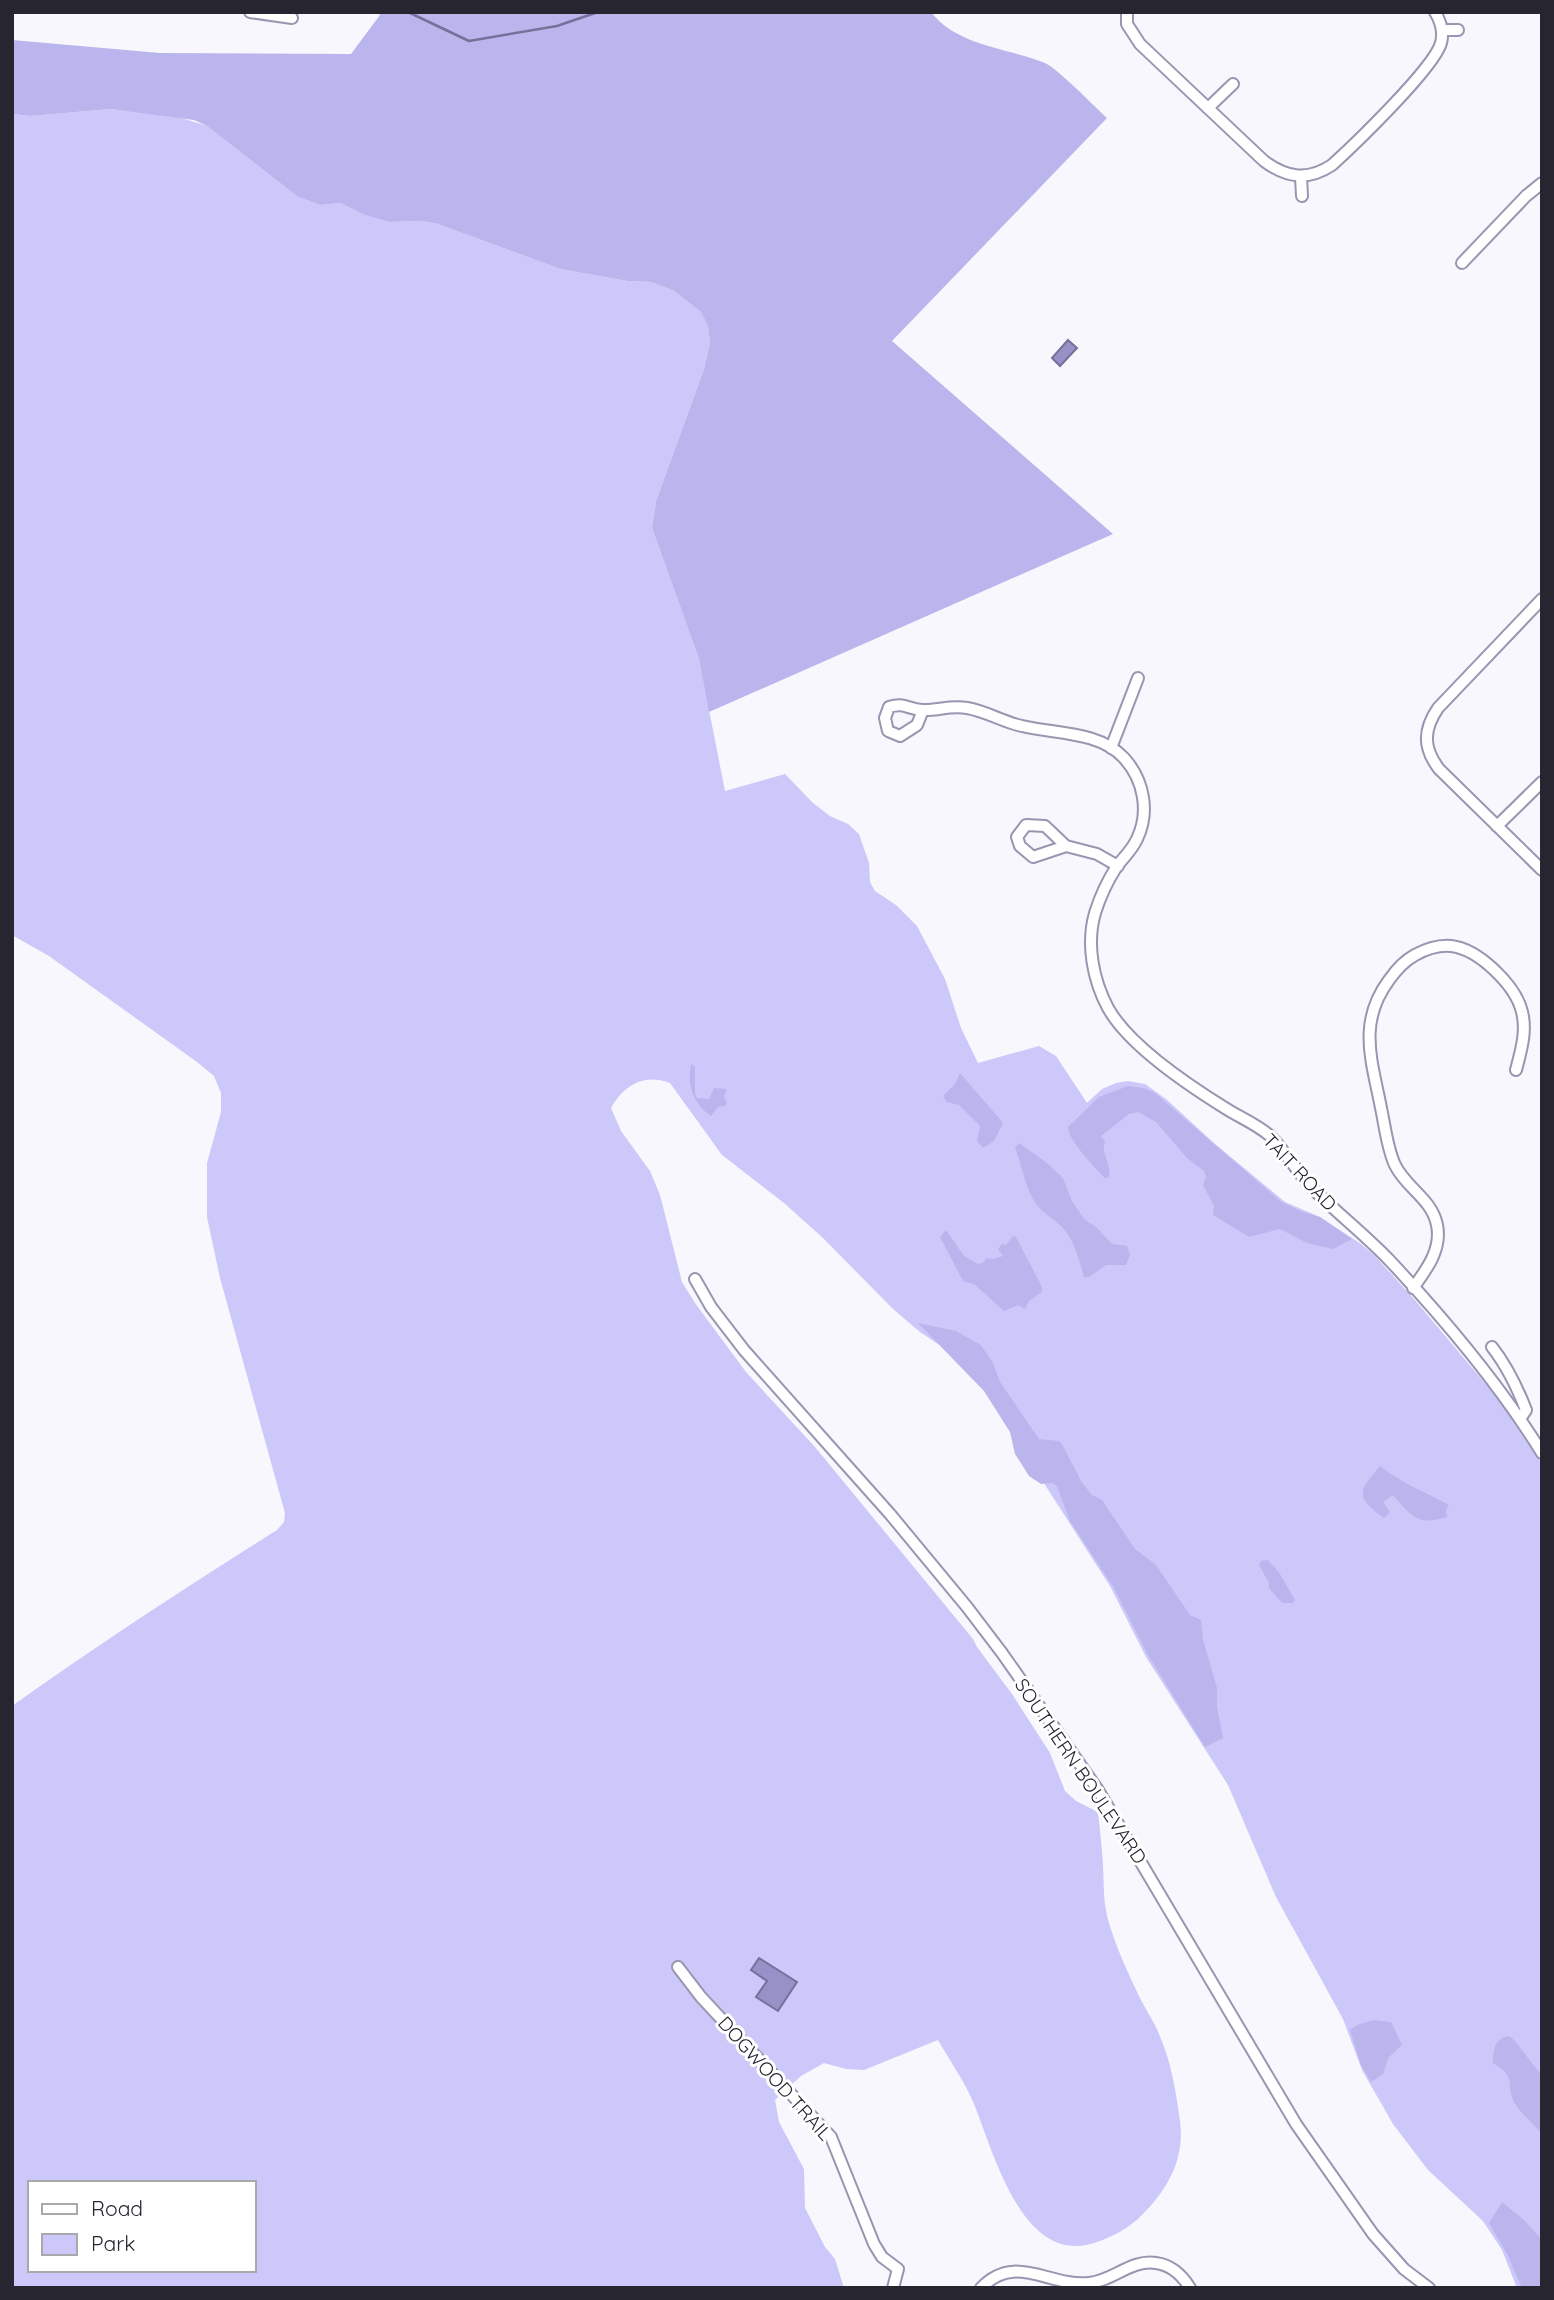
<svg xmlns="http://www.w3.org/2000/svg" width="1554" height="2300" font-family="Quicksand,sans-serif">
  <rect width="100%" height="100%" fill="#f7f7fd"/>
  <path fill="#ccc8fa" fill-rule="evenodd" d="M 111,109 L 175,116 L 207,126 L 298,197 L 320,205 L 341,203 L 389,222 L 422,221 L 438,224 L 560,269 L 627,281 L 651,282 L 674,291 L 701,312 L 708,327 L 710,343 L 704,369 L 656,501 L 652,528 L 699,659 L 725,791 L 785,774 L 813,803 L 830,816 L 848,824 L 859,834 L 869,863 L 870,882 L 875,891 L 896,905 L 917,926 L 945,979 L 961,1028 L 978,1063 L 1039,1046 L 1056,1056 L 1087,1103 L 1102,1089 L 1116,1083 L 1128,1081 L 1145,1084 L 1166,1099 L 1214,1143 L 1285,1202 L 1320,1217 L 1361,1244 L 1374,1255 L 1414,1299 L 1500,1401 L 1542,1464 L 1542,2288 L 1517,2288 L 1502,2250 L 1483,2221 L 1428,2170 L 1393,2124 L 1362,2070 L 1343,2019 L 1276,1897 L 1228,1785 L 1146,1657 L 1110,1586 L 1038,1474 L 1003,1403 L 953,1354 L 920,1332 L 893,1309 L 823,1238 L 784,1203 L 722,1155 L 670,1083 C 644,1073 624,1085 611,1108 L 621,1131 L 650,1171 L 660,1195 L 682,1282 L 695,1303 L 746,1372 L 815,1447 L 973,1639 L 977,1647 L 1012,1694 L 1050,1753 L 1065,1791 L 1076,1801 L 1098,1812 C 1100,1830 1102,1848 1103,1865 C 1104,1886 1103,1903 1109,1923 C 1116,1947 1128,1973 1139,1996 C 1145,2009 1154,2021 1159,2034 C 1171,2061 1176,2091 1180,2121 C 1185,2159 1168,2189 1142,2215 C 1129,2228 1114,2236 1097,2242 C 1023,2269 994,2153 974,2104 C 965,2082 950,2061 938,2040 L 864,2070 L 846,2069 L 824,2063 L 801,2076 L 775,2100 L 779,2122 L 804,2169 L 805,2208 L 825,2247 L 835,2259 L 844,2288 L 12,2288 L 12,1706 C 99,1644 187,1587 277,1530 L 284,1522 L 285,1513 L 220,1278 L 207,1217 L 207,1163 L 221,1112 L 221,1093 L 214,1076 L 197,1062 L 49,956 L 12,935 L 12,114 L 30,116 ZM 30,2183 L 254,2183 L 254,2270 L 30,2270 Z"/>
  <g fill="#bab5ec">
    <path d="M 377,12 L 931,12 C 957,46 1008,48 1045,63 C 1058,69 1094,106 1107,118 L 892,341 L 1113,534 L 709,712 L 699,659 L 652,528 L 656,501 L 704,369 L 710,343 L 708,327 L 701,312 L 674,291 L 651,282 L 627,281 L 560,269 L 438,224 L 422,221 L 389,222 L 363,214 L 341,203 L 320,205 L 298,197 L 207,126 L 194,120 L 111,109 L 30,116 L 12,114 L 12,40 L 160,53 L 351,54 L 380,15 Z"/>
    <path d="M 691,1064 L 695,1067 L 695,1094 L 697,1098 L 709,1099 L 714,1088 L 727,1089 L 724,1097 L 727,1103 L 725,1106 L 718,1107 L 711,1116 C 693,1103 687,1086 691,1064 Z"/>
    <polygon points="960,1073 1003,1123 994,1141 983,1148 977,1141 980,1126 959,1105 947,1102 943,1096 955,1084"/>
    <path d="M 1128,1086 L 1143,1088 L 1155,1093 L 1280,1201 L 1302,1212 L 1320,1217 L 1352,1239 L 1333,1249 L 1307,1243 L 1280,1229 L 1249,1237 L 1213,1215 L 1214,1206 L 1203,1185 L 1206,1176 L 1204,1171 L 1187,1158 L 1156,1122 L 1138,1112 L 1129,1114 L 1101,1136 L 1105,1141 C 1100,1153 1112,1163 1109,1177 L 1105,1178 C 1095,1168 1068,1140 1068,1127 L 1099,1097 Z"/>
    <path d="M 1019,1143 L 1047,1163 L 1063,1178 L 1072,1201 L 1084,1219 L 1097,1228 L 1112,1244 L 1127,1246 L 1130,1255 L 1126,1265 L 1106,1265 L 1089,1277 L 1084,1277 C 1079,1260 1075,1241 1062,1227 C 1054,1219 1044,1214 1037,1205 C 1024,1187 1023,1167 1015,1148 Z"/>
    <polygon points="946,1230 964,1256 978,1264 983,1263 986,1258 993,1259 1003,1256 998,1249 1002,1244 1006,1245 1013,1236 1016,1237 1042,1287 1042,1292 1029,1301 1025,1309 1018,1305 1004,1311 974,1284 963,1281 940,1237"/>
    <polygon points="918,1323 956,1331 981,1345 993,1363 1000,1382 1039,1439 1059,1441 1062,1444 1081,1481 1092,1495 1102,1500 1135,1549 1156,1565 1190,1615 1201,1620 1203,1640 1217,1688 1217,1707 1223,1738 1205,1747 1148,1655 1114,1588 1070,1521 1057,1486 1052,1483 1041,1484 1029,1476 1015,1454 1010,1432 984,1391"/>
    <path d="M 1380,1466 C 1401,1483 1427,1493 1449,1505 L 1446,1510 L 1447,1517 C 1417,1526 1412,1517 1393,1495 L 1383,1502 L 1390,1512 L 1384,1518 L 1381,1516 C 1354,1495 1360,1490 1380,1466 Z"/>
    <polygon points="1268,1560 1280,1574 1295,1600 1293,1603 1282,1603 1269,1588 1269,1583 1259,1565 1261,1561"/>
    <polygon points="1374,2020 1391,2022 1402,2045 1388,2058 1383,2074 1371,2082 1361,2065 1350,2030 1357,2025"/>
    <path d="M 1509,2036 L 1515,2041 L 1542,2076 L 1542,2134 C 1534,2124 1523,2116 1516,2105 C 1503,2085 1520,2079 1493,2063 C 1493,2051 1494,2038 1509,2036 Z"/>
    <polygon points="1502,2202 1524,2220 1542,2240 1542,2288 1522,2288 1507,2254 1489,2223"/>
  </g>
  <g fill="#9691c7" stroke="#75719a" stroke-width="2">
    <polygon points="1068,340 1077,348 1060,366 1052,358"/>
    <polygon points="759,1958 797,1982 778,2011 756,1997 767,1981 751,1970"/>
  </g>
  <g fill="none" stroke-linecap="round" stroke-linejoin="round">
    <polyline stroke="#75719a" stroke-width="2.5" points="408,12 469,41 557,26 598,12"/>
    <g stroke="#9896b0" stroke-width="14">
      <g id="minor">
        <polyline points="250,12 292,18"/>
        <path d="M 1127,12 L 1127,24 L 1140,44 L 1264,161 C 1287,178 1308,181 1332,165 C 1354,145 1434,68 1441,43 C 1444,32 1441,22 1435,12"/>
        <polyline points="1442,30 1458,30"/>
        <polyline points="1208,108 1233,84"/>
        <polyline points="1301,177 1302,196"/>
        <polyline points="1462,263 1526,196 1542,183"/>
        <path d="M 1542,599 L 1438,708 C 1423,730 1423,748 1439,769 L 1542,870"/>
        <path d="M 923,710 L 917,725 L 900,736 L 888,731 L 885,718 L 889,707 C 905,702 907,709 922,710 C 936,711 950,705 967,708 C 986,711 1003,722 1022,726 C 1055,734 1099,731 1124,758 C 1144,780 1150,812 1137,839 C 1132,850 1124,857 1117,866 C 1108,880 1100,897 1095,913 C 1086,944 1093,980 1108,1008 C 1129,1046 1188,1085 1225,1108 C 1239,1117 1256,1124 1269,1135 C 1284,1148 1297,1173 1313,1189 C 1338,1214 1368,1237 1392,1263 C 1447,1322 1500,1385 1542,1453"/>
        <polyline points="1111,748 1138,678"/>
        <polyline points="1497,826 1542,782"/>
        <polyline points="1066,846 1033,857 1020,846 1017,837 1026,825 1045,826 1066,846 1097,854 1118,866"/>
        <polyline points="695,1279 711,1307 744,1350 890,1514 967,1607 1002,1653 1098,1790 1296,2124 1373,2234 1404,2269 1429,2288"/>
        <path d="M 1413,1288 C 1427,1269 1442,1249 1437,1225 C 1432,1199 1406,1188 1395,1165 C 1387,1148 1385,1126 1381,1108 C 1372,1061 1357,1023 1389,980 C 1396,970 1404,961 1415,955 C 1426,949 1439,945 1451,946 C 1479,949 1516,986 1522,1012 C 1527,1031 1521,1051 1516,1070"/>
        <path d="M 1492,1347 C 1507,1366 1517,1387 1526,1410 L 1520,1419"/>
        <polyline points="678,1967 701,1997 831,2137 874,2244 882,2257 898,2269 893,2288"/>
        <path d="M 981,2288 C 1015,2252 1049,2287 1089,2283 C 1113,2281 1131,2259 1156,2263 C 1171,2265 1182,2275 1190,2288"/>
      </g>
    </g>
    <use href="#minor" stroke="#fff" stroke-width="10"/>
  </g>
  <g text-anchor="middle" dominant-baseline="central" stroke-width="6" stroke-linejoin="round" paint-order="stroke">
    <g font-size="19" fill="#272630" stroke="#fff">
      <text transform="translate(1300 1172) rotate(47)">TAIT ROAD</text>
      <text transform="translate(1081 1771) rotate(56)">SOUTHERN BOULEVARD</text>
      <text transform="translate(775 2078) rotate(48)">DOGWOOD TRAIL</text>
    </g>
  </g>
  <rect width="1554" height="2300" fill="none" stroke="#272630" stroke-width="28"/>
  <rect x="28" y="2181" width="228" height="91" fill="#ffffff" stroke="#a9a8ac" stroke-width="2"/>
  <rect x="42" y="2204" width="35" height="10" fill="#ffffff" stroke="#a9a8ac" stroke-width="2"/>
  <text x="91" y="2216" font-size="21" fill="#272630">Road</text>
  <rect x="42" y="2234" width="35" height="21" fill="#ccc8fa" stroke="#a9a8ac" stroke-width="2"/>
  <text x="91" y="2251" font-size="21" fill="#272630">Park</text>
</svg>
